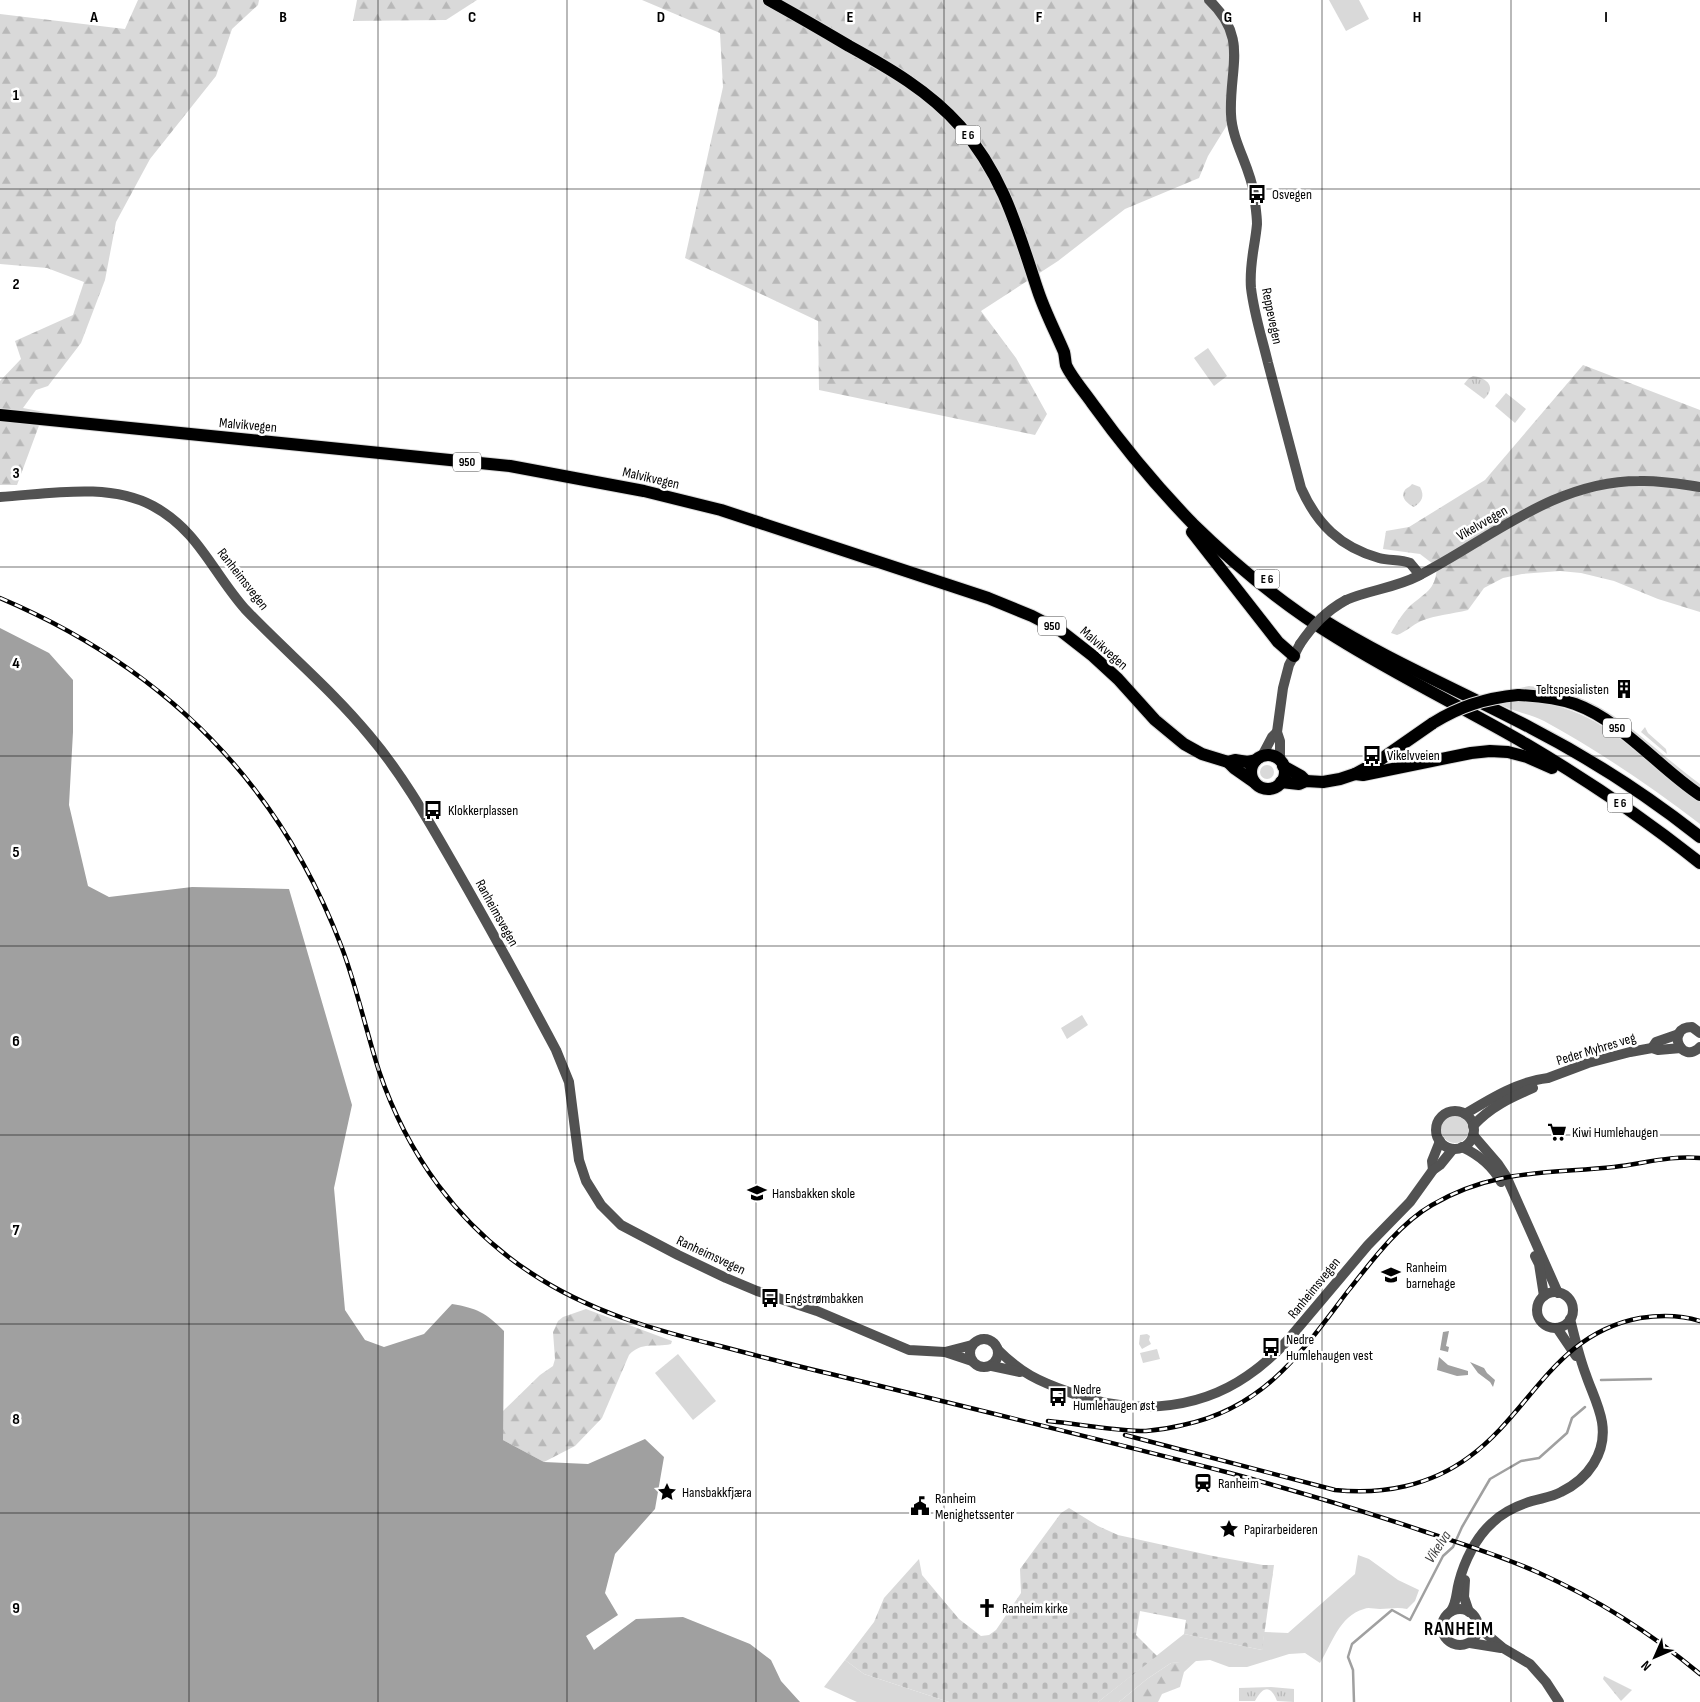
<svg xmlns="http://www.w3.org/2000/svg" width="1700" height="1702" font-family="'Sofia Sans Condensed',sans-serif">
  <defs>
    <pattern id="forest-firs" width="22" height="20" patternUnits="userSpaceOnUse" patternTransform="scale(1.25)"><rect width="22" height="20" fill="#d9d9d9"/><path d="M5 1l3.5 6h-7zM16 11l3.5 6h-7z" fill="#b8b8b8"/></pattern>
    <pattern id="cemetery-stones" width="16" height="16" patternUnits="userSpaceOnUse" patternTransform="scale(1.25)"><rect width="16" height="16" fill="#d9d9d9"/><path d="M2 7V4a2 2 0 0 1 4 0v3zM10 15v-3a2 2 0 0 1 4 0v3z" fill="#b8b8b8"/></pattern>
    <pattern id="park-tufts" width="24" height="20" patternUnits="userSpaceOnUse" patternTransform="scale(1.25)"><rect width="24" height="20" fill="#d9d9d9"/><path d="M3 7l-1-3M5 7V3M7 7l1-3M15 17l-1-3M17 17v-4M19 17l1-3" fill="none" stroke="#b8b8b8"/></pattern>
  </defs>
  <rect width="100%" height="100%" fill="#fff"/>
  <g fill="#d9d9d9">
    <polygon points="1329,0 1359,0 1369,19 1346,31"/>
    <polygon points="1208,348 1227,376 1214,386 1194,358"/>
    <polygon points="1506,393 1526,409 1515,423 1495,406"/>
    <path d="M 1529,686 C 1608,693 1641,741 1700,784 L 1700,790 L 1622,726 L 1515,689 Z"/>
    <path d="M 1515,701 C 1602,701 1634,758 1700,802 L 1700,824 C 1650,786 1599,751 1544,721 C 1529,713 1512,712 1498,703 Z"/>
    <polygon points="1645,727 1648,733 1666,749 1667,754 1641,732"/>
    <circle cx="1267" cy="772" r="7"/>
    <polygon points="1082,1015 1088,1025 1067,1039 1061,1028"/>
    <circle cx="1455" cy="1129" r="14"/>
    <polygon points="1157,1349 1160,1359 1143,1363 1140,1353"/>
    <polygon points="678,1354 716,1401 693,1420 655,1373"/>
    <path d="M 1358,1555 L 1369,1559 L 1398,1580 L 1419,1590 L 1415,1601 L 1407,1609 C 1397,1607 1389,1609 1380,1609 C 1374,1609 1368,1607 1364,1609 C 1339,1616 1332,1644 1320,1663 L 1305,1653 L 1289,1654 L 1247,1667 L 1229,1667 L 1210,1660 L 1171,1663 L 1147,1679 L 1119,1702 L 1098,1702 L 1184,1634 L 1262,1650 L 1264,1632 L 1288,1633 L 1355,1574 Z"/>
    <polygon points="845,1660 864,1674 949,1702 857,1702 824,1687"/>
  </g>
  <g fill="url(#forest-firs)">
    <polygon points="138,0 259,0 258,5 232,29 216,76 150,159 116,222 105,280 81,343 48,386 36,390 23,408 44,412 17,485 0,485 0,381 21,359 15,341 73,315 84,282 47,268 0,264 0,14 125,29"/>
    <polygon points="357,0 477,0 446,20 353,21"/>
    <polygon points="642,0 1214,0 1231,21 1239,43 1235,112 1208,156 1199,178 1125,209 1058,261 981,311 1016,358 1047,414 1035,435 819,390 818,321 685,258 723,87 720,33"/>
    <path d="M 1583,365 L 1700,410 L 1700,612 L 1658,599 L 1614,581 L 1581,573 L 1560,571 L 1522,574 L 1503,578 L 1484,588 L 1468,610 C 1452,614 1436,615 1421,621 C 1412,625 1406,632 1397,635 L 1391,633 C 1396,624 1402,614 1409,607 C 1425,592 1435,592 1437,567 L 1420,554 L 1383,549 L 1386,531 L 1409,527 L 1485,480 Z"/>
    <path d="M 586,1309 L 672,1341 L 671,1344 C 654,1348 642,1341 629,1355 L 602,1418 L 575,1446 L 544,1462 L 503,1440 L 503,1411 L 540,1375 L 553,1366 L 555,1359 L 553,1332 L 558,1321 L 563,1317 Z"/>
    <polygon points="1197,1660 1184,1672 1180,1687 1162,1694 1158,1702 1119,1702 1147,1679 1171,1663"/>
  </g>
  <polygon fill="url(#cemetery-stones)" points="1069,1508 1098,1526 1118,1535 1213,1556 1263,1565 1274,1565 1262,1650 1184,1634 1186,1620 1140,1611 1136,1635 1157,1656 1098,1702 949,1702 864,1674 845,1660 874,1622 884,1598 919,1559 922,1575 959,1619 981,1636 989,1635 996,1630 1021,1593 1020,1569 1061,1513"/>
  <g fill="url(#park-tufts)">
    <path d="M 1473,376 C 1487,378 1497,387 1484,399 L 1464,384 L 1468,379 Z"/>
    <path d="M 1412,484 L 1420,487 C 1425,496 1422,502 1414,507 C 1409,505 1399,497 1405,490 C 1406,488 1410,487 1412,484 Z"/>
    <polygon points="1147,1334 1150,1336 1149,1340 1151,1344 1142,1349 1139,1344 1140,1335"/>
    <polygon points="1604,1676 1632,1690 1621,1701 1603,1679"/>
    <path d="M 1271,1687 L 1294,1689 L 1294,1702 L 1277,1701 C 1270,1683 1262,1688 1255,1701 L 1239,1701 L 1239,1688 Z"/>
  </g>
  <g fill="#a0a0a0">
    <path d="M 0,628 L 49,653 L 73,680 L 73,732 L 69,805 L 88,886 L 109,897 L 192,887 L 289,889 L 352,1105 L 334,1188 L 345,1310 L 365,1340 L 384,1347 L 424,1334 L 452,1304 C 477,1308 486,1313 504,1331 L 503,1440 L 544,1462 L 588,1464 L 645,1439 L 664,1457 L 655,1509 L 615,1554 L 605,1593 L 618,1615 L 586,1636 L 594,1650 L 636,1619 L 683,1617 L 750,1644 L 771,1660 L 781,1681 L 800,1702 L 0,1702 Z"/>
    <polygon points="1449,1331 1446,1346 1449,1347 1448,1352 1440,1350 1443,1332"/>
    <polygon points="1439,1357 1448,1365 1468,1371 1468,1375 1457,1376 1437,1370"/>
    <polygon points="1470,1362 1484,1368 1487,1373 1495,1380 1493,1387 1490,1382 1478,1373"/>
  </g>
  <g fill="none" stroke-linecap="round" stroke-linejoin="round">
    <g stroke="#a0a0a0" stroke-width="2.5">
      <polyline points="1601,1380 1651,1379"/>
      <polyline points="1354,1702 1353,1670 1348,1657 1352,1644 1392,1610 1410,1620 1443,1556 1453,1547 1462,1527 1490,1479 1521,1461 1539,1458 1567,1433 1572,1418 1585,1407"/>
    </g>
    <g stroke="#dbdbdb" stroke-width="14">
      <g id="primary">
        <polyline points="0,415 510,466 644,491 721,510 988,598 1032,616 1061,631 1093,656 1118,679 1155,720 1184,744 1202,754 1228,762 1235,760 1247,762 1256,760"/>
        <path d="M 1518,695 C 1538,696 1557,698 1575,704 C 1622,721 1659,768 1700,795"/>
        <circle cx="1268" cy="772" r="17"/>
        <polyline points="1228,762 1234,768 1254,782"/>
        <polyline points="1283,766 1301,776 1306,781"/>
        <polyline points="1281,782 1299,784 1306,781 1323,782 1340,779 1355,774 1377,762 1433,723"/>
      </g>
    </g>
    <g stroke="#dbdbdb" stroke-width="14">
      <g id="trunk">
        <path d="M 769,0 C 796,15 822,30 849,46 C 889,68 929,91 960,126 C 1004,176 1018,231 1038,291 C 1045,312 1055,331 1064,352 C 1065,356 1065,360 1066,365 C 1070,375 1085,393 1092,403 C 1123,446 1156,486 1193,524 C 1237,567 1285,606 1337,638 C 1398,676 1464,708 1526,744 C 1587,780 1645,819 1700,863"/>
        <polyline points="1192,532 1278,642 1294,656"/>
        <path d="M 1322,619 C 1389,661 1461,691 1531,728 C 1591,759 1647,795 1700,837"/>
        <polyline points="1355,774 1363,775 1471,753 1490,751 1508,752 1527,757 1552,768"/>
      </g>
    </g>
    <g stroke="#525252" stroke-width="10">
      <path d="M 1209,0 C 1249,38 1229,67 1231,114 C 1232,142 1250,166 1254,194 C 1255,204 1257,215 1257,224 C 1255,247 1249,264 1251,288 C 1254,314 1262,338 1268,363 C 1279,404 1290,446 1301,488 C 1317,524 1340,547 1379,558 C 1389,561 1400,559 1410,563 L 1420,575"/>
      <path d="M 0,497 C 49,494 108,482 153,506 C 198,530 213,573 245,609 C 286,652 331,689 369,735 C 403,775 428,820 454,865 C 489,926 523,988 556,1050 L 569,1082 L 579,1160 L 586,1181 L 601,1205 L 621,1225 L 678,1255 L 726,1278 L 757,1291 L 817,1311 L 909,1350 L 945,1352 L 972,1345"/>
      <path d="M 1346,600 C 1369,590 1395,588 1418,576 C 1490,539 1554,481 1639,481 C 1660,480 1680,484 1700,487"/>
      <polyline points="1262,756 1272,737 1277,732"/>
      <polyline points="1280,760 1280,741 1277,732 1283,688 1289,665 1300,644"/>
      <path d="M 1700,1033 L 1692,1027 C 1665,1027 1681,1066 1700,1047"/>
      <polyline points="1652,1048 1656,1042 1679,1034"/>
      <circle cx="1455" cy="1130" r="19"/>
      <path d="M 1465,1114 C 1490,1099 1519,1081 1548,1078 L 1588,1063 L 1630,1052 L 1652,1048 L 1658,1050 L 1681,1048"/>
      <path d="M 1473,1126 C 1490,1107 1510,1098 1533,1088"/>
      <polyline points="1473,1135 1498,1164 1506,1176 1558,1293"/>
      <path d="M 1462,1147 C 1479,1155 1492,1165 1501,1182"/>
      <polyline points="1433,1170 1432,1161 1440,1141"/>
      <polyline points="1535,1256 1539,1264 1544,1296"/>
      <circle cx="1555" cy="1310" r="18"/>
      <polyline points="1557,1328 1576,1356"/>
      <circle cx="984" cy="1353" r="14"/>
      <path d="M 998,1350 C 1021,1373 1038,1381 1069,1392 C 1126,1415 1195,1412 1247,1376 C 1262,1366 1275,1354 1287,1341 L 1368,1245 L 1410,1202 L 1433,1170 L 1440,1165 L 1453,1149"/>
      <polyline points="945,1352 972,1361"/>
      <polyline points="992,1366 1020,1372"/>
      <polyline points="1465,1580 1464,1597 1469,1612"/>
      <circle cx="1460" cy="1627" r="18"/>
      <path d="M 1451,1611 C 1457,1602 1456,1593 1459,1582 C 1464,1562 1476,1537 1492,1523 C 1502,1513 1519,1505 1532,1501 C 1542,1498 1552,1497 1561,1492 C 1588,1479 1607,1453 1602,1422 C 1599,1405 1591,1390 1586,1375 C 1579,1357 1575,1338 1570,1319"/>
      <polyline points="1478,1627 1503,1648 1530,1664 1546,1682 1559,1702"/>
      <polyline points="1470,1643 1501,1648"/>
    </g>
    <use href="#primary" stroke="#000" stroke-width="12"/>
    <use href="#trunk" stroke="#000" stroke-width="12"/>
    <g stroke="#000" stroke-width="4.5">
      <g id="rail">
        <path d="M 0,598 C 163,667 279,781 342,948 C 357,988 366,1031 379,1071 C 407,1154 458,1225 531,1273 C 588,1311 654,1330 720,1346 C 758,1356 796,1366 835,1375 C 967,1407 1099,1439 1230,1473 C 1296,1491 1361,1510 1426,1532 C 1463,1544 1501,1556 1537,1572 C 1595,1598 1651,1633 1700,1674"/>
        <path d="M 1048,1421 C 1080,1424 1113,1431 1146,1431 C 1158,1430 1171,1428 1183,1425 C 1264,1408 1301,1353 1348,1291 C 1371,1262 1399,1224 1432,1205 C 1494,1169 1546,1174 1614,1167 C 1642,1164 1671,1155 1700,1158"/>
        <path d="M 1125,1435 L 1335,1490 C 1382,1495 1430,1486 1469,1457 C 1531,1412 1554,1334 1640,1318 C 1660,1315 1681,1315 1700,1321"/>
      </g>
    </g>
    <use href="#rail" stroke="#fff" stroke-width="2.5" stroke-dasharray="8" stroke-linecap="butt"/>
    <g stroke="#dbdbdb" stroke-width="14" stroke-linecap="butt">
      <path id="primary-bridge" d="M 1433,723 C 1460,706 1486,698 1518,695"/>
    </g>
    <path stroke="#525252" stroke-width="10" d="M 1300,644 C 1313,625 1326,611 1346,600"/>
    <use href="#primary-bridge" stroke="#000" stroke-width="12"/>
  </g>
  <path fill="none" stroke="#000" stroke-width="1" stroke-opacity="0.55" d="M 189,0 L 189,1702M 378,0 L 378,1702M 567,0 L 567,1702M 756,0 L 756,1702M 944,0 L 944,1702M 1133,0 L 1133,1702M 1322,0 L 1322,1702M 1511,0 L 1511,1702M 0,189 L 1700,189M 0,378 L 1700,378M 0,567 L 1700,567M 0,756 L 1700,756M 0,946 L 1700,946M 0,1135 L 1700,1135M 0,1324 L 1700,1324M 0,1513 L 1700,1513"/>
  <defs>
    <g id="bus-bare" transform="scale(1.5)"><path d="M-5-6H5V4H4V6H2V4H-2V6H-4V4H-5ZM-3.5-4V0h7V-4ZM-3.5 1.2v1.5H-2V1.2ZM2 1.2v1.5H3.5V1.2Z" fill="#000" stroke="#fff" stroke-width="2.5" paint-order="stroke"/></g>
    <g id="building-bare" transform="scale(1.5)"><path d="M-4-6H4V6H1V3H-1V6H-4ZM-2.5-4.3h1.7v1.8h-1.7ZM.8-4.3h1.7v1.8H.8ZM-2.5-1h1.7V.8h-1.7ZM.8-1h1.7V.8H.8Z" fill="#000" stroke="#fff" stroke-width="2.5" paint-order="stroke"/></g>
    <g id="supermarket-bare" transform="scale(1.5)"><path d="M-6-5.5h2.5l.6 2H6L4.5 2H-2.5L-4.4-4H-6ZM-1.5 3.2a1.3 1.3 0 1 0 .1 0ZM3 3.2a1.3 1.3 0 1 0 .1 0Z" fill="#000" stroke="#fff" stroke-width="2.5" paint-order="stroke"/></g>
    <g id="school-bare" transform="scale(1.5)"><path d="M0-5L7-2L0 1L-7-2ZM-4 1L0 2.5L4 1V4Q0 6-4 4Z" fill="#000" stroke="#fff" stroke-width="2.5" paint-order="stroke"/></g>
    <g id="station-bare" transform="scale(1.5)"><path d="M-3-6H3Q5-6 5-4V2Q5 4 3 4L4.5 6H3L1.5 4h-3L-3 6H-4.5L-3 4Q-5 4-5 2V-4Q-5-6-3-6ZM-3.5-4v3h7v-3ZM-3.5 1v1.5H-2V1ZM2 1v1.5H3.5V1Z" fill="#000" stroke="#fff" stroke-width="2.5" paint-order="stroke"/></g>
    <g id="sight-bare" transform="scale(1.5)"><path d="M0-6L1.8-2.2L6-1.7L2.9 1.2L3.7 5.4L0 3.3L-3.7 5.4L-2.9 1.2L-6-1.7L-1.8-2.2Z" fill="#000" stroke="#fff" stroke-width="2.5" paint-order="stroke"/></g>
    <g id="civic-bare" transform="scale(1.5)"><path d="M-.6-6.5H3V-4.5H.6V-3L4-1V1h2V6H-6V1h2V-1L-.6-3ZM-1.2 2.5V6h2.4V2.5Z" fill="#000" stroke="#fff" stroke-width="2.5" paint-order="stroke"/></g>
    <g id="church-bare" transform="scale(1.5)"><path d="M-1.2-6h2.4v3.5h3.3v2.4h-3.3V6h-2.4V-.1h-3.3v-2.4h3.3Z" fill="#000" stroke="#fff" stroke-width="2.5" paint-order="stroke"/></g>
  </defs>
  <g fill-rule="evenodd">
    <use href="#bus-bare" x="1257" y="194"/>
    <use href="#building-bare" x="1624" y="689"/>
    <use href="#bus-bare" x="1372" y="755"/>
    <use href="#bus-bare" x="433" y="810"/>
    <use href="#supermarket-bare" x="1557" y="1132"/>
    <use href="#school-bare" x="757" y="1193"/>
    <use href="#school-bare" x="1391" y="1275"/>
    <use href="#bus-bare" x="770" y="1298"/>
    <use href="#bus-bare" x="1271" y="1347"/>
    <use href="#bus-bare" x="1058" y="1397"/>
    <use href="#station-bare" x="1203" y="1483"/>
    <use href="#sight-bare" x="667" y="1492"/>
    <use href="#civic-bare" x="920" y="1506"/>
    <use href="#sight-bare" x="1229" y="1529"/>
    <use href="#church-bare" x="987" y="1608"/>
  </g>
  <g text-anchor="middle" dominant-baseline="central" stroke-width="5" stroke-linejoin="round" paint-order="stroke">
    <g fill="#fff" stroke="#4c4c4c" stroke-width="1">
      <rect x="955.5" y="125.5" width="25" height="19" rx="4"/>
      <rect x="453" y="452.5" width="28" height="19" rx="4"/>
      <rect x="1254.5" y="569.5" width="25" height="19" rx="4"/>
      <rect x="1038" y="616.5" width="28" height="19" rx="4"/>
      <rect x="1603" y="718.5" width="28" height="19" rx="4"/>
      <rect x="1607.5" y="793.5" width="25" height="19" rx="4"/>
    </g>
    <g font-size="12" font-weight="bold" fill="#000">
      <text x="968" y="135">E 6</text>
      <text x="467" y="462">950</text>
      <text x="1267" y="579">E 6</text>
      <text x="1052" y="626">950</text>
      <text x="1617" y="728">950</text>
      <text x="1620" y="803">E 6</text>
    </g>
    <g font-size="14" fill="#000" stroke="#fff" text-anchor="start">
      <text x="1272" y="194">Osvegen</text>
      <text x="1609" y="689" text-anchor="end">Teltspesialisten</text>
      <text x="1387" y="755">Vikelvveien</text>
      <text x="448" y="810">Klokkerplassen</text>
      <text x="1572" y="1132">Kiwi Humlehaugen</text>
      <text x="772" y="1193">Hansbakken skole</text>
      <text x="1406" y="1267">Ranheim<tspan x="1406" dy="16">barnehage</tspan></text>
      <text x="785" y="1298">Engstrømbakken</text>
      <text x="1286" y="1339">Nedre<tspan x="1286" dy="16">Humlehaugen vest</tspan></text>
      <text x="1073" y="1389">Nedre<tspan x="1073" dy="16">Humlehaugen øst</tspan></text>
      <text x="1218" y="1483">Ranheim</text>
      <text x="682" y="1492">Hansbakkfjæra</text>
      <text x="935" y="1498">Ranheim<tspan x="935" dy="16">Menighetssenter</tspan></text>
      <text x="1244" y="1529">Papirarbeideren</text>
      <text x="1002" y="1608">Ranheim kirke</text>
    </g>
    <g font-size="14" fill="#000" stroke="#fff">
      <text transform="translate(1272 316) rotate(78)">Reppevegen</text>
      <text transform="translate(248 425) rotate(5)">Malvikvegen</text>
      <text transform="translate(651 478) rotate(13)">Malvikvegen</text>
      <text transform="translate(1482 523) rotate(-30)">Vikelvvegen</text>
      <text transform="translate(243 579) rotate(52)">Ranheimsvegen</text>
      <text transform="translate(1104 648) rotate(41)">Malvikvegen</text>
      <text transform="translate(497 913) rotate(61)">Ranheimsvegen</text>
      <text transform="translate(1596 1049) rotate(-17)">Peder Myhres veg</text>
      <text transform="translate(711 1255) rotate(25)">Ranheimsvegen</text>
      <text transform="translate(1314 1288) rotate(-51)">Ranheimsvegen</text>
    </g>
    <g font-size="15" font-style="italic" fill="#414141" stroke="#fff">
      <text transform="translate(1438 1547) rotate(-57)">Vikelva</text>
    </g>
    <g font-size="19" font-weight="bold" letter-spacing="1" fill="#000" stroke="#fff">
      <text x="1459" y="1629">RANHEIM</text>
    </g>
  </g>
  <g font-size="16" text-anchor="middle" font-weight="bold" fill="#000" stroke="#fff" stroke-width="5" stroke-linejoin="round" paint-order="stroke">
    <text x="94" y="22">A</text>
    <text x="283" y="22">B</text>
    <text x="472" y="22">C</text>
    <text x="661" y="22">D</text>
    <text x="850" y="22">E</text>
    <text x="1039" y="22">F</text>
    <text x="1228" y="22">G</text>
    <text x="1417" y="22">H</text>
    <text x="1606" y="22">I</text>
    <text x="16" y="100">1</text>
    <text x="16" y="289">2</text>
    <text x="16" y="478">3</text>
    <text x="16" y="668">4</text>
    <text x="16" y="857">5</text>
    <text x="16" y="1046">6</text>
    <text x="16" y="1235">7</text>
    <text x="16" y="1424">8</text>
    <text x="16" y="1613">9</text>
  </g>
  <g transform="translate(1655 1657) rotate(225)" stroke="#ffffff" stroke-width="4" paint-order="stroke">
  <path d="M0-4L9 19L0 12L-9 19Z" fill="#000000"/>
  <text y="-8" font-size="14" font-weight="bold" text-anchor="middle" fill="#000000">N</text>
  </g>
</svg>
